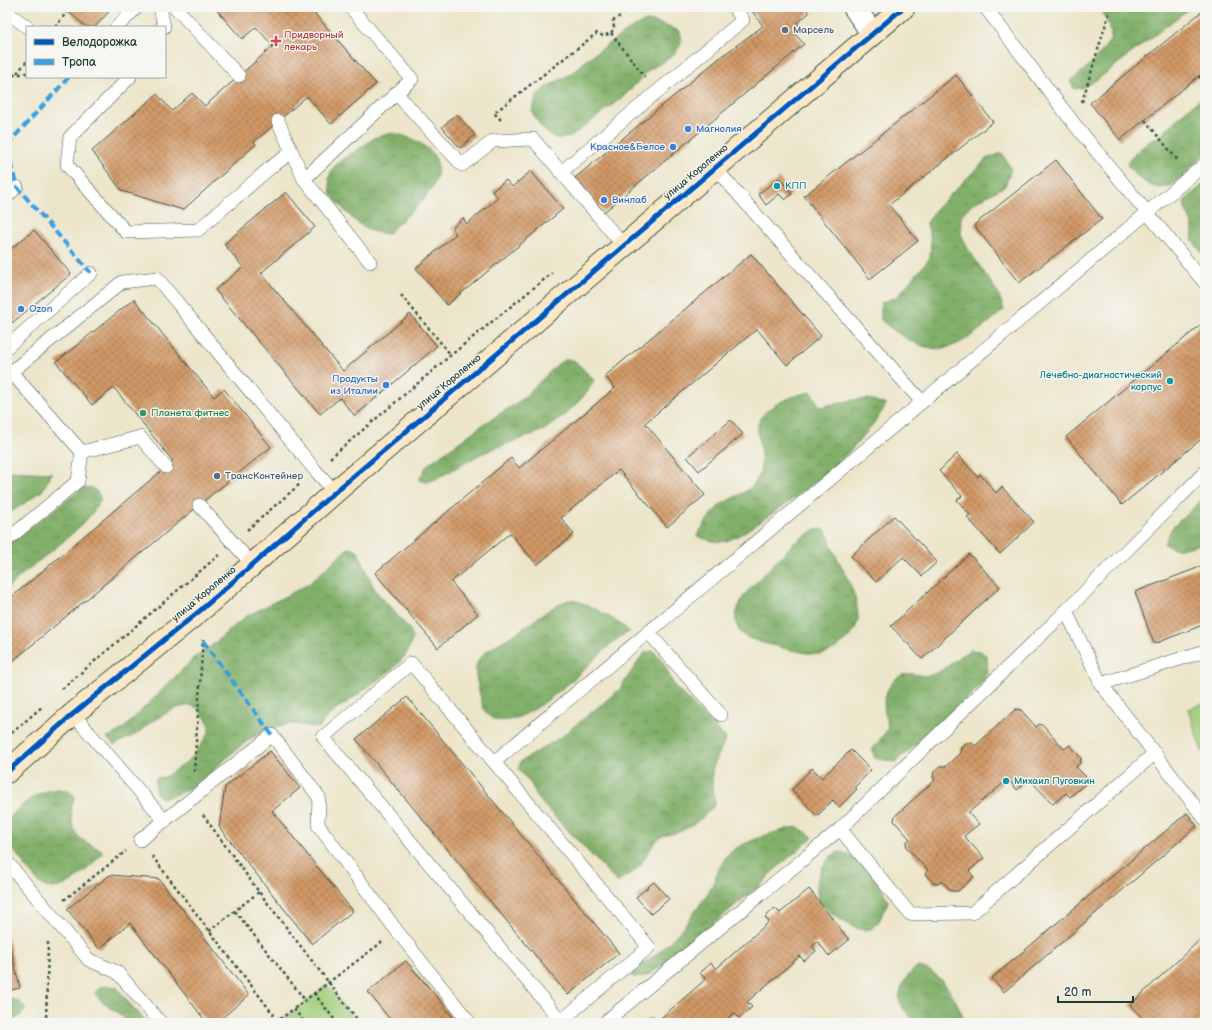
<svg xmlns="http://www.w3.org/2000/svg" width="1212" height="1030" font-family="'Balsamiq Sans',sans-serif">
  <defs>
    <pattern id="forest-crowns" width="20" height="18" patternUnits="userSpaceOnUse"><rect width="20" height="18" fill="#82b06a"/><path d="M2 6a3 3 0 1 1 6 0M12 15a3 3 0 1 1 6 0" fill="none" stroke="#6a9058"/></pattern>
    <pattern id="building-cross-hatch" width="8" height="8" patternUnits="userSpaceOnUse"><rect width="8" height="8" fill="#d19866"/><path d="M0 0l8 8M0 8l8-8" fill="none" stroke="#a97d55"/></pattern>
  </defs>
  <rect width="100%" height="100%" fill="#f6f6f2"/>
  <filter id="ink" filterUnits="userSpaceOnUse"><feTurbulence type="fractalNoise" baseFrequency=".025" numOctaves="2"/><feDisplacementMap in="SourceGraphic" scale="8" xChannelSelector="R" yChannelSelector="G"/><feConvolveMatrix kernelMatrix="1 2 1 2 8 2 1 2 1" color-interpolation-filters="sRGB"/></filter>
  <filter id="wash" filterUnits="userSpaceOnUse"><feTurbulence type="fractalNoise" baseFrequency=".012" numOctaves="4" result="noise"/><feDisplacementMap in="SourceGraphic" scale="16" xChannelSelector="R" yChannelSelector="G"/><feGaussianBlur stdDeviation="0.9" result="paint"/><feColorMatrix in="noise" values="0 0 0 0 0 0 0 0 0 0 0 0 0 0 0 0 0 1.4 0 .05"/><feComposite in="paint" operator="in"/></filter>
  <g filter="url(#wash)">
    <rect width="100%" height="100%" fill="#ece5c9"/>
    <g fill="#a3cd7a" stroke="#618557">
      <polygon points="1205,703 1205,751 1202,752 1188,709"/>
      <polygon points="327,985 356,1023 283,1023 281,1021"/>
    </g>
    <g fill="url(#forest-crowns)" stroke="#50764f">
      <path d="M 1099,7 L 1191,7 L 1098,79 L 1082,88 L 1074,89 L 1070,81 C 1080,75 1110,47 1111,36 C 1111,26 1103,15 1099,7 Z"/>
      <path d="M 646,21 L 654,22 L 680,31 L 681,44 L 673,56 L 649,70 L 624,96 L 572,136 C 550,144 542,129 532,112 L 537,95 L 543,89 L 574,72 L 586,60 L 630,29 Z"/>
      <path d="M 1205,95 L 1205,153 C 1176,185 1162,206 1127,165 L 1131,157 L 1151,140 L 1160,136 L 1186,110 Z"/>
      <path d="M 393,133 C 432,142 454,164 423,200 C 412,213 398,221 388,234 L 371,231 L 363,227 L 350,216 L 331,195 L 329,178 L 332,169 L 338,163 L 376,137 Z"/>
      <path d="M 1002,153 L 1011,169 L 1005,186 L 974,203 L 961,215 L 961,234 L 968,249 L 998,293 L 1004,310 C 989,322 964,345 945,348 C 921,352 898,334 881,320 L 881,303 L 897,297 L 930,258 L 931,240 L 927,223 L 936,209 L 986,159 Z"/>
      <path d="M 1205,183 L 1205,257 L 1192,240 C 1196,218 1185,219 1184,201 Z"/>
      <polygon points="567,359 575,361 594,380 586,394 566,414 544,430 483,453 436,479 427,482 419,480 427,465 484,424 521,400 559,363"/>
      <path d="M 811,392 L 820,407 L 853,400 L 870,399 L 886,405 C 856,454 806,492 759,522 C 747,530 732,542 718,542 C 711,541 703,538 697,536 C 703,527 709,516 717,508 C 729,497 750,494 758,478 C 765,462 759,445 758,429 C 757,407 794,395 811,392 Z"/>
      <polygon points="7,471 52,473 42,491 7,515"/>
      <path d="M 91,487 L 98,493 L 101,500 C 82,534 34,560 7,589 L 7,545 L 82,489 Z"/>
      <path d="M 1205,497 L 1205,543 C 1190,546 1178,553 1164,544 L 1172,528 Z"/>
      <path d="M 816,529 L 825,530 C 829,537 831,545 834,552 C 845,575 857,591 858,617 C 859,632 837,651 822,654 C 811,656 760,643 749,638 C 744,635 740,633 738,628 C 732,617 740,603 745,594 L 794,543 Z"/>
      <path d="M 348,548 L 357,550 L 375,590 L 410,630 L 413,638 L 406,655 L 395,667 L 345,704 L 337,708 L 324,720 L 320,727 C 310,729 304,724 294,724 C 283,724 274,727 264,731 C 227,748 203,793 161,798 L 155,792 L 156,778 L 165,777 L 188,761 L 194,755 L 209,733 L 209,723 L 198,708 L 190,705 L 173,709 L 151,722 L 137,734 L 114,745 L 107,738 L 123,729 L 195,657 L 210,647 L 245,617 L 309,584 Z"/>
      <path d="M 569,600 C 584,600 619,621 630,632 C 619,635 608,647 599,655 C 578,675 536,716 508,720 C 484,723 483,707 479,690 C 477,678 472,669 480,658 C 490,646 506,640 518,632 C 535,621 549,607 569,600 Z"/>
      <path d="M 971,650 L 980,651 L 987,656 L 988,674 L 977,689 L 951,715 L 895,762 L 875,758 L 872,750 L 888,729 C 888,721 884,713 884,705 C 884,692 894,674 908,674 C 917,673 923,678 932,675 C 947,670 957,656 971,650 Z"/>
      <path d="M 653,651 C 667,662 666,673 676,688 L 726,738 L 712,770 L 712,779 L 715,804 C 706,816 693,826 679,832 C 673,834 666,834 661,837 C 650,845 646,859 637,869 C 631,875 623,876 618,883 L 539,800 L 531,784 L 519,770 L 520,762 L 561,737 L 619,690 L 644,653 Z"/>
      <path d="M 60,789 L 69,791 L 75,796 C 69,808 70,826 79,837 C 85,843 96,847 103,852 C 91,867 58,902 38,882 C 27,870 19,855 7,843 L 7,821 C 22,804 37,790 60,789 Z"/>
      <path d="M 798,827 L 813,837 L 771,873 L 765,881 L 711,925 L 692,944 L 650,974 L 642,977 L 633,977 L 629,972 C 666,952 685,927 708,893 C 716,880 718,864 730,853 C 739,843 784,828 798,827 Z"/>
      <path d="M 840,852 C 860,856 881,883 888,902 L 879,921 L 873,928 C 870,929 866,930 864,930 C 852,929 823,910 819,899 C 812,883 823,856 840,852 Z"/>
      <path d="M 919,967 C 941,970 959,1003 965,1023 L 915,1023 C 911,1015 902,1010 900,1002 C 896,992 909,970 919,967 Z"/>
      <path d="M 109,986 L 117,987 L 127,1001 L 148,1023 L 127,1023 C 119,1009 104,1008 95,993 L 100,987 Z"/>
      <polygon points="7,997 20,1002 26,1009 20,1016 7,1023"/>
    </g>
    <g id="blocks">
      <g fill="url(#building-cross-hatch)">
        <polygon points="63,7 113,7 95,27 86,27"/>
        <polygon points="214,7 309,7 376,84 331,124 307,96 254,142 256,144 183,210 122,191 92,151 157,94 172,111 192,93 205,106 273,46 256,27 242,39"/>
        <polygon points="749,7 805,7 809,13 797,23 801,27 794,33 804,44 604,212 575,178 722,56 763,26"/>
        <polygon points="1205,9 1205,71 1120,140 1090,103"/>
        <polygon points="956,75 993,122 889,205 918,241 870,279 804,196"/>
        <polygon points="456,114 475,135 460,148 442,127"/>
        <polygon points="1056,160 1102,219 1019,283 974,225"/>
        <polygon points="531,171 563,209 447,305 416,268 456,234 452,228 463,218 467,224 498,198 492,191 506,180 512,187"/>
        <polygon points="779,178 792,194 785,200 779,194 766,205 758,194"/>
        <polygon points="286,192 315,227 261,273 343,371 410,314 437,346 355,416 340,398 320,414 215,290 243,267 224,244"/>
        <polygon points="34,230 71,274 7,327 7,252"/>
        <polygon points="751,254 821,336 787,365 757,329 645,423 705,495 667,527 619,470 561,518 574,534 537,565 510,533 451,582 478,614 438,648 375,573 511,458 519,468 615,388 605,376"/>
        <polygon points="134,299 214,397 224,389 271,447 199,505 7,666 7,601 173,461 114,388 92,405 56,362"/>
        <polygon points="1203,323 1205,325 1205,436 1122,505 1066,437"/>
        <polygon points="731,420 743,434 699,471 687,457"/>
        <polygon points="957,454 978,477 980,474 996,493 1002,487 1034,522 1000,554 967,517 970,515 957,500 962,496 939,471"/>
        <polygon points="894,516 937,562 922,576 903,557 876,582 851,556"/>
        <polygon points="969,554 1000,587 922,659 891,626"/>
        <polygon points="1205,565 1205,624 1154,644 1135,592"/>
        <polygon points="407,697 619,953 568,995 356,739"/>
        <polygon points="1016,709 1021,710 1036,727 1039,724 1044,726 1064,749 1070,745 1081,758 1080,763 1076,767 1087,778 1086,783 1070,797 1066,793 1053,804 1029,779 1017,790 1008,779 1006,781 968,813 979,824 964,836 984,858 969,871 974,877 958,891 951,891 942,881 938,884 933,883 925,874 928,870 907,848 906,842 910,839 894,821 895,816 935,780 933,777 934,771 940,766 946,766 960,753 961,748 966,743 972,743 975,746"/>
        <polygon points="851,750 871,770 855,787 857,789 839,807 833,800 817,816 792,790 812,768 822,778"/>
        <polygon points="270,751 300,788 272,811 353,911 312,944 219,827 225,787"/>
        <polygon points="1187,813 1197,826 1004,992 992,978"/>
        <polygon points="110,875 159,879 249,995 216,1023 207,1023 130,923 99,949 67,909"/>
        <polygon points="654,882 669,899 651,914 636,897"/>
        <polygon points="809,889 849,940 829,956 818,942 812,946 816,951 804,961 800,956 747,1002 752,1007 739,1018 734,1013 722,1023 643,1023 650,1017 655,1023 706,979 700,973 711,963 716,969 769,922 765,917 775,908 780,913"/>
        <polygon points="7,934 20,988 7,991"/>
        <polygon points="1205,935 1205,1023 1147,1023 1130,1005"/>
        <polygon points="406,961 438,998 457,1023 393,1023 368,992"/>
      </g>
    </g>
  </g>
  <g filter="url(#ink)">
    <use href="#blocks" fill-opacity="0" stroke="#3e564a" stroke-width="1"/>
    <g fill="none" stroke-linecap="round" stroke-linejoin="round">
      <g stroke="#3e564a" stroke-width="14">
        <g id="lane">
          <polyline points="160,7 164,27"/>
          <polyline points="175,7 239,76"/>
          <polyline points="985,7 1075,125 1205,283"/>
          <polyline points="7,12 27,27"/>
          <polyline points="117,27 137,7"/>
          <polyline points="130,77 70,137 67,165 126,232 198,230 271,167 292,152"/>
          <polyline points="396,93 462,165 493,141 533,139 561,172"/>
          <polyline points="278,121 304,179 370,262"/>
          <polyline points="715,168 922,402"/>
          <polyline points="304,179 412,79 350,7"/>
          <polyline points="7,196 17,187"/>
          <polyline points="624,246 561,172 743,20 734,7"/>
          <polyline points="7,347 91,273"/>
          <polyline points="166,467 140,437 82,452 11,372 122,282 157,278 315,470 335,492"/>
          <polyline points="199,505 253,565"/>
          <polyline points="7,540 78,481 82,452"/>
          <polyline points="1066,611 1101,684 1205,819"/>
          <polyline points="648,632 721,715"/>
          <polygon points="411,663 649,947 561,1021 323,737"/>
          <polyline points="1101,684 1205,651"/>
          <polyline points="73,714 165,821"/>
          <polyline points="494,762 1205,164"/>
          <polyline points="840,829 910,914 972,913 1155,753"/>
          <polyline points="140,840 272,735 319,797 318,825 397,931 470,1023"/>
          <polyline points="7,862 89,960 117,972 161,1023"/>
          <polyline points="604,1023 840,829 1066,611 1205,472"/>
        </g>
      </g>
      <g stroke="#3e564a" stroke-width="24">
        <polyline id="street" points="854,7 872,33"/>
      </g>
      <g stroke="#3e564a" stroke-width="24">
        <polyline id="secondary" points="7,772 73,714 202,609 335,492 904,7"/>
      </g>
      <g stroke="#3e564a" stroke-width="2.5" stroke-dasharray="3 3" stroke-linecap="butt">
        <polyline points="55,27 68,11"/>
        <polyline points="611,33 645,77"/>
        <polyline points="17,73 27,61"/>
        <polyline points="7,76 27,73"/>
        <polyline points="1199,76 1205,84"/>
        <polyline points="1082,102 1111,7"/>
        <polyline points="501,120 494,113 597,33 603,36 611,33 614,28 613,21 632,7"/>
        <polyline points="1145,120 1179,162"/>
        <polyline points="401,295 451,355"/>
        <polyline points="330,458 451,355 552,273"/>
        <polyline points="247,530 300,484"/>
        <polyline points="62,689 219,555"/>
        <polyline points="7,737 43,706"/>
        <polyline points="194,772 203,639"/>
        <polyline points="203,815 259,892 360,1023"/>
        <polyline points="152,856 280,1023"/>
        <polyline points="64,900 126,851"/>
        <polyline points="235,911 305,1000"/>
        <polyline points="209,931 259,892"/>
        <polyline points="314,993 337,1023"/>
        <polyline points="294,1009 305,1023"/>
        <polyline points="46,1023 48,942"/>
        <polyline points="275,1023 382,942"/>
      </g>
      <use href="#lane" stroke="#fff" stroke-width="13"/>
      <use href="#street" stroke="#fff" stroke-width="22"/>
      <use href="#secondary" stroke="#fbe7c3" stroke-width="22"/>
      <g stroke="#3c9ee2" stroke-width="4" stroke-dasharray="8 4" stroke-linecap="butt">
        <polyline points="7,145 69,77"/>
        <polyline points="7,151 17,187 91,273"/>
        <polyline points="203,641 272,735"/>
      </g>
      <g stroke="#f6f6f2" stroke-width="8">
        <polyline id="cycleway" points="7,772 73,714 202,609 335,492 904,7"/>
      </g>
      <use href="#cycleway" stroke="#0057b8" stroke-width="5"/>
    </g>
  </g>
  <g fill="#5c6f8a" stroke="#f6f6f2" stroke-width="1.5">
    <circle cx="785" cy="30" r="4"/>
    <circle cx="217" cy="476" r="4"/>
  </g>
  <path fill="#e0444e" stroke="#f6f6f2" stroke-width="1.5" d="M274 35h4v4h4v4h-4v4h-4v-4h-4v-4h4z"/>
  <g fill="#3f7fe0" stroke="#f6f6f2" stroke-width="1.5">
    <circle cx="688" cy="129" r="4"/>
    <circle cx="673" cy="147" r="4"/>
    <circle cx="604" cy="200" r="4"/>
    <circle cx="21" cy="309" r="4"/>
    <circle cx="386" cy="385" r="4"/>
  </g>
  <g fill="#0f9aa8" stroke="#f6f6f2" stroke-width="1.5">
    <circle cx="777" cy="186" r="4"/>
    <circle cx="1170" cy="381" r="4"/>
    <circle cx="1006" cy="781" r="4"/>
  </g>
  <circle fill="#2e9e5b" stroke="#f6f6f2" stroke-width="1.5" cx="143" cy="413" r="4"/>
  <g text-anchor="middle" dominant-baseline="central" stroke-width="3" stroke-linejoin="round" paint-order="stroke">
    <g font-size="10" fill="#4e5e75" stroke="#f6f6f2" text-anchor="start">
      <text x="793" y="30">Марсель</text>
      <text x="225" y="476">ТрансКонтейнер</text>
    </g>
    <g font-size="10" fill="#be3a42" stroke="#f6f6f2" text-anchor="start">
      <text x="284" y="35">Придворный<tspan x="284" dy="12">лекарь</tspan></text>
    </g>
    <g font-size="10" fill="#366cbe" stroke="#f6f6f2" text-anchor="start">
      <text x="696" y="129">Магнолия</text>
      <text x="665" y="147" text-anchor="end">Красное&amp;Белое</text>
      <text x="612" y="200">Винлаб</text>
      <text x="29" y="309">Ozon</text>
      <text x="378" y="379" text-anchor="end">Продукты<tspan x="378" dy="12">из Италии</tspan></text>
    </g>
    <g font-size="10" fill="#1f3d34" stroke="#f6f6f2">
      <text transform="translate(696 172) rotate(-40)">улица Короленко</text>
      <text transform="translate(449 382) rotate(-40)">улица Короленко</text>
      <text transform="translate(204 594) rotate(-40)">улица Короленко</text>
    </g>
    <g font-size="10" fill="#0d838f" stroke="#f6f6f2" text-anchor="start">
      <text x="785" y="186">КПП</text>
      <text x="1162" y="375" text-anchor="end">Лечебно-диагностический<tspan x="1162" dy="12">корпус</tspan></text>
      <text x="1014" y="781">Михаил Пуговкин</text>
    </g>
    <g font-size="10" fill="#27864d" stroke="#f6f6f2" text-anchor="start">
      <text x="151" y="413">Планета фитнес</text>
    </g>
  </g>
  <rect width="1212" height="1030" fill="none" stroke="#f6f6f2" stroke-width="24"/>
  <rect x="26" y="26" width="140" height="52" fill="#f6f6f2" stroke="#a0aca6"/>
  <rect x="34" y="39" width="20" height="6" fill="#0057b8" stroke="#a0aca6"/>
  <text x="62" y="46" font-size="12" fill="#1f3d34">Велодорожка</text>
  <rect x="34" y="59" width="20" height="6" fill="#3c9ee2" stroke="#a0aca6"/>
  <text x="62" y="66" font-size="12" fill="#1f3d34">Тропа</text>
  <path d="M1058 996v6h75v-6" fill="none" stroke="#1f3d34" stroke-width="2"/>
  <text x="1064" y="996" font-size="12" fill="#1f3d34" stroke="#f6f6f2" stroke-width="3" paint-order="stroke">20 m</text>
</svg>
